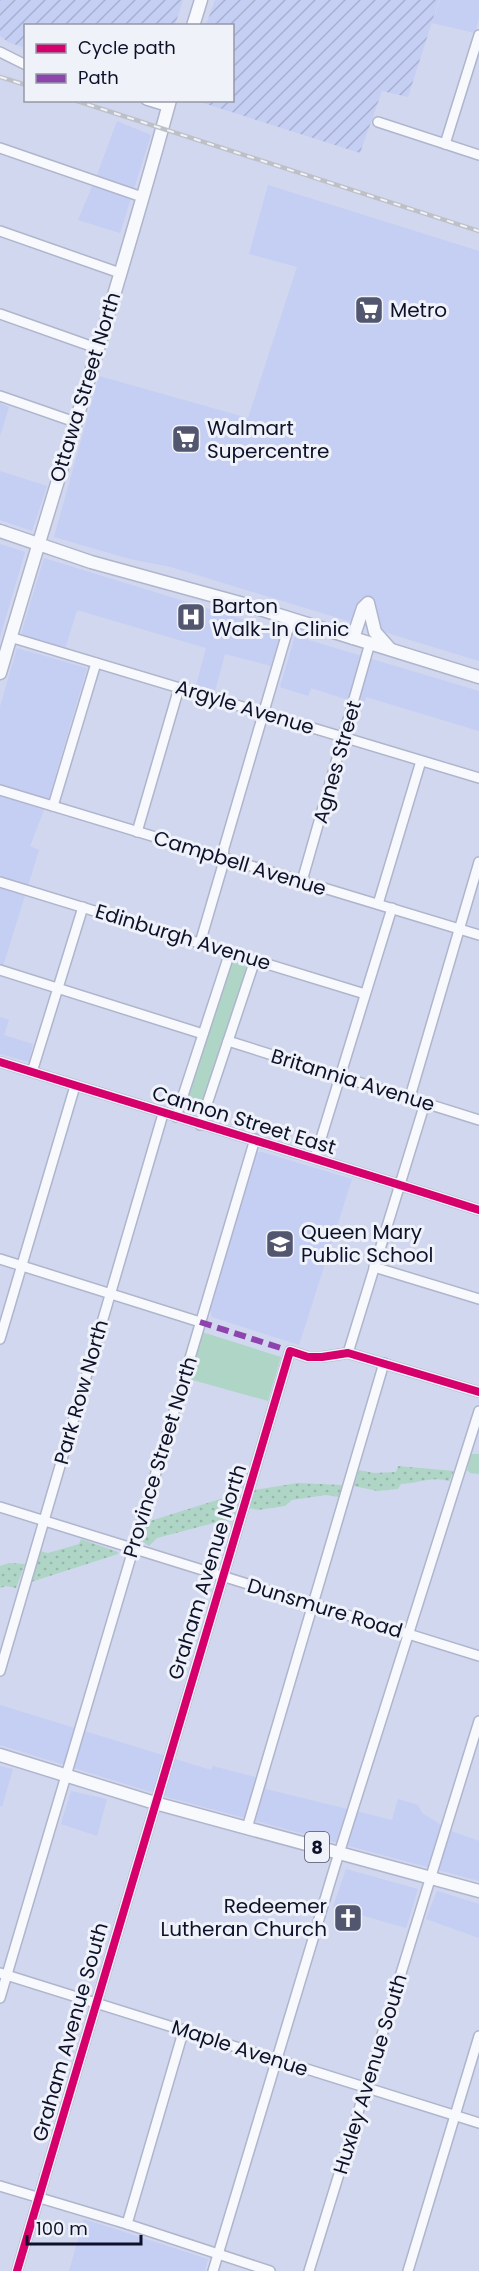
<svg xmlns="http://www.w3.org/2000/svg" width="479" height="2271" font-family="Poppins,sans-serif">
  <defs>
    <pattern id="industrial-furrows" width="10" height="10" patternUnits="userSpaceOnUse" patternTransform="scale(1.5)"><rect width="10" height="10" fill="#c5cef3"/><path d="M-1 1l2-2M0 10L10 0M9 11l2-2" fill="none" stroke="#a8b0d0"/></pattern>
    <pattern id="grass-dots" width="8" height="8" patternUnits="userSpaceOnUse" patternTransform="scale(1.5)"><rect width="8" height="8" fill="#afd5c6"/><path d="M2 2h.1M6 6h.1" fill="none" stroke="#95b6aa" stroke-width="1.8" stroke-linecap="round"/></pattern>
  </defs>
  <rect width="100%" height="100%" fill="#d1d7ee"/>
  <g fill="#c5cef3">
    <polygon points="440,0 479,0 479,18 475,33 432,23"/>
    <polygon points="117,121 151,135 120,233 78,220 97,175"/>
    <polygon points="268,185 479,251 479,661 171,567 130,559 54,537 99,376 248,418 297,267 249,254"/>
    <polygon points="0,403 9,407 0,436"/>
    <polygon points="0,471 47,486 32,531 0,520"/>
    <polygon points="0,544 25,552 0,637"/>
    <polygon points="44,558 281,631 271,666 225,654 215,691 196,686 206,648 77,610 65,649 21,634"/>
    <polygon points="295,636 479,691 479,731 366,697 364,705 311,688 308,696 280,687"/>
    <polygon points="17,648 87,668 49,797 30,846 39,850 0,976 0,707"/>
    <polygon points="0,1017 9,1020 4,1035 33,1044 29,1062 0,1054"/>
    <polygon points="256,1152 262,1152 352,1179 299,1345 212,1317 210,1309"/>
    <polygon points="0,1705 211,1770 213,1766 267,1780 266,1789 392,1820 398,1799 418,1805 422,1813 451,1831 479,1841 479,1881 167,1797 0,1745"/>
    <polygon points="0,1766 13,1769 2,1807 0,1806"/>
    <polygon points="71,1791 107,1799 97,1836 61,1824"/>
    <polygon points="346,1869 418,1889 406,1928 333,1907"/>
    <polygon points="437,1891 479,1904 479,1938 426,1919"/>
    <polygon points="84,2219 208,2259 205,2271 69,2271"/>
  </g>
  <g fill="url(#industrial-furrows)">
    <polygon points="0,0 183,0 175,25 26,26 25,48 8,42 0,36"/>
    <polygon points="215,0 439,0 408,97 382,91 360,153 197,101 232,100 232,26 206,25"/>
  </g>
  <g fill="url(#grass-dots)">
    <path d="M 398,1466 L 454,1471 L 449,1481 C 430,1476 421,1483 401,1484 L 398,1489 L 377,1491 L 354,1486 L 359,1470 L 374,1473 L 396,1472 Z"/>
    <polygon points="298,1483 342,1485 339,1497 326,1495 292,1500 285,1506 258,1510 249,1508 254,1490"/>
    <polygon points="233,1495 241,1497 232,1522 225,1520 157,1538 149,1546 142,1541 141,1537 147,1522"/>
    <polygon points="81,1539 118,1552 118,1554 31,1582 40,1551 48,1553 79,1544"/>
    <polygon points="9,1563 25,1564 16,1588 6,1586 0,1588 0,1566"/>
  </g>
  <g fill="#afd5c6">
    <polygon points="232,959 248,964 199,1114 183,1109"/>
    <polygon points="202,1332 281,1357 268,1401 189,1379"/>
    <polygon points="471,1454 479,1454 479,1474 470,1473 467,1470"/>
  </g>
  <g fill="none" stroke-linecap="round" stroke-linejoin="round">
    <g stroke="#afb5cc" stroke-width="12">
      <g id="minor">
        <polyline points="0,52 26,65"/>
        <polyline points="146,100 169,107"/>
        <polyline points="378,122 479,155"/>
        <polyline points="445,144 479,35"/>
        <polyline points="0,148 142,197"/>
        <polyline points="0,231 120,273"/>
        <polyline points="0,314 99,349"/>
        <polyline points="0,396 75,422"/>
        <polyline points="10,637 479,778"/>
        <polyline points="0,790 479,935"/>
        <polyline points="53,806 96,663"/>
        <polyline points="137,832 179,688"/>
        <polyline points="302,881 370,643"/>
        <polyline points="0,882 365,994"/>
        <polyline points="378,904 421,761"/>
        <polyline points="200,943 222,868 224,848 291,619"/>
        <polyline points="0,970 203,1034"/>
        <polyline points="228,1041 479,1120"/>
        <path d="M 0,1062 C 160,1112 320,1159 479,1210"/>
        <polyline points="32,1072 83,907"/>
        <polyline points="410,1097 479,862"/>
        <polyline points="176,1117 230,952"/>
        <polyline points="200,1125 255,960"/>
        <polyline points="315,1158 392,908"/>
        <polyline points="0,1259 200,1322"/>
        <polyline points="374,1267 479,1299"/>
        <polyline points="0,1339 75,1086"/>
        <polyline points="348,1353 425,1103"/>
        <polyline points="0,1507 479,1656"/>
        <polyline points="0,1671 163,1114"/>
        <polyline points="247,1828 384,1363"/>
        <polyline points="0,1973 479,2123"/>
        <polyline points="0,1998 255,1139"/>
        <polyline points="0,2186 127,2224 270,2271"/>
        <polyline points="127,2224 184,2029"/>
        <polyline points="17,2271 290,1351 308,1357 322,1357 348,1353 479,1392"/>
        <polyline points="213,2271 335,1866 479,1411"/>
        <polyline points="309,2271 479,1721"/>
        <polyline points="408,2271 479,2036"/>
      </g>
    </g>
    <g stroke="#afb5cc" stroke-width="15">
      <g id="major">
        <polyline points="193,26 201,0"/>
        <polyline points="0,531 91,562 240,603 479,677"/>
        <polyline points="353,638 363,608 368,603 375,632 390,649"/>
        <path d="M 0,673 C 56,482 118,292 170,100"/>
        <polyline points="0,1755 155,1803 479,1891"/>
      </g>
    </g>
    <use href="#minor" stroke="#f8f9fc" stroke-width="9"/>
    <use href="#major" stroke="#f8f9fc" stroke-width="12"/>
    <g stroke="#bec0c7" stroke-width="4.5">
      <g id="rail">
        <polyline points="0,77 26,85"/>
        <polyline points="74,100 479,231"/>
      </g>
    </g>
    <use href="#rail" stroke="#f0f2fa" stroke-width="2" stroke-dasharray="7" stroke-linecap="butt"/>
    <polyline stroke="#8e44ad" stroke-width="6" stroke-dasharray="12 6" stroke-linecap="butt" points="200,1322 290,1351"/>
    <g stroke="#f0f2fa" stroke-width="11">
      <g id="cycleway">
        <path d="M 0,1062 C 160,1112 320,1159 479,1210"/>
        <polyline points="17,2271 290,1351 308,1357 322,1357 348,1353 479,1392"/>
      </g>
    </g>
    <use href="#cycleway" stroke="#d6006c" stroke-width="8"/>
  </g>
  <defs>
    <g id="supermarket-square" transform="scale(1.5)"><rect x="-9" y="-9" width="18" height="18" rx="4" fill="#52566f" stroke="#f0f2fa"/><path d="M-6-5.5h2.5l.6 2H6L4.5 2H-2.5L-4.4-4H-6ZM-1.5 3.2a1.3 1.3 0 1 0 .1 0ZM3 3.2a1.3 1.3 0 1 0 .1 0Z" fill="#fff"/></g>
    <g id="hospital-square" transform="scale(1.5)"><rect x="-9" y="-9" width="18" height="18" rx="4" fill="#52566f" stroke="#f0f2fa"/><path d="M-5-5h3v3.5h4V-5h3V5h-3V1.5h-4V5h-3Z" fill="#fff"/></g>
    <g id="school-square" transform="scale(1.5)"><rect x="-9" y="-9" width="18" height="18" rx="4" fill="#52566f" stroke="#f0f2fa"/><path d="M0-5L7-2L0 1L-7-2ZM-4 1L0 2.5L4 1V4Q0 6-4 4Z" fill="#fff"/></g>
    <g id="church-square" transform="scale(1.5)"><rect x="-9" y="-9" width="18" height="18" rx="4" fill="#52566f" stroke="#f0f2fa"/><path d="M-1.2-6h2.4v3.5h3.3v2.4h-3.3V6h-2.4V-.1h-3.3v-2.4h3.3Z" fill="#fff"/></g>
  </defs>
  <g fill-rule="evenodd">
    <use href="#supermarket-square" x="369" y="310"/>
    <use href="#supermarket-square" x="186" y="439"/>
    <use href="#hospital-square" x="191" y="617"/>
    <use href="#school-square" x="280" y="1244"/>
    <use href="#church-square" x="348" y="1918"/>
  </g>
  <g text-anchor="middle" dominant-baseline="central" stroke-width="6" stroke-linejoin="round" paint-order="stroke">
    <rect fill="#f0f2fa" stroke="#515468" stroke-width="1.5" x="305" y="1832" width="24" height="30" rx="4.5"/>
    <g font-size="18" font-weight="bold" fill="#0d112a">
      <text x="317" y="1847">8</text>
    </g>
    <g font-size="20" fill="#0d112a" stroke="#f0f2fa" text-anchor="start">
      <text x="390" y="310">Metro</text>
      <text x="207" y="428">Walmart<tspan x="207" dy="23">Supercentre</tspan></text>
      <text x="212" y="606">Barton<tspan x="212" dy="23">Walk-In Clinic</tspan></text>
      <text x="301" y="1232">Queen Mary<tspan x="301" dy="23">Public School</tspan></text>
      <text x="327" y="1906" text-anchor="end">Redeemer<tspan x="327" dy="23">Lutheran Church</tspan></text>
    </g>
    <g font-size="20" fill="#0d112a" stroke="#f0f2fa">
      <text transform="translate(85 387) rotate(-73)">Ottawa Street North</text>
      <text transform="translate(245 707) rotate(17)">Argyle Avenue</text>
      <text transform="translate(337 762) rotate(-74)">Agnes Street</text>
      <text transform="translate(240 863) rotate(17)">Campbell Avenue</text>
      <text transform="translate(183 937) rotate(17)">Edinburgh Avenue</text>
      <text transform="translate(353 1080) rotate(17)">Britannia Avenue</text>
      <text transform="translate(244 1120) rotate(17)">Cannon Street East</text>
      <text transform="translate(81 1392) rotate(-74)">Park Row North</text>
      <text transform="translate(160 1457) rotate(-73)">Province Street North</text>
      <text transform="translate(207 1572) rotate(-73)">Graham Avenue North</text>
      <text transform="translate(325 1608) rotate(17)">Dunsmure Road</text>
      <text transform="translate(70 2032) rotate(-74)">Graham Avenue South</text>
      <text transform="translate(240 2048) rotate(18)">Maple Avenue</text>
      <text transform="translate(370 2074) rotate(-73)">Huxley Avenue South</text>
    </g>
  </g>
  <rect x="24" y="24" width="210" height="78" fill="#f0f2fa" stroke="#9598a7" stroke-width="1.5"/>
  <rect x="36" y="44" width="30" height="9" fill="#d6006c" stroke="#9598a7" stroke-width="1.5"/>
  <text x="78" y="54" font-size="18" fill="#0d112a">Cycle path</text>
  <rect x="36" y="74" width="30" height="9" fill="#8e44ad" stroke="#9598a7" stroke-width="1.5"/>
  <text x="78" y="84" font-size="18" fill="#0d112a">Path</text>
  <path d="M27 2235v9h114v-9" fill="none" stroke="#0d112a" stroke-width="3"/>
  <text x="36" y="2235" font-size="18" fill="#0d112a" stroke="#f0f2fa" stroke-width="4.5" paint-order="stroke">100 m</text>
</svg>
